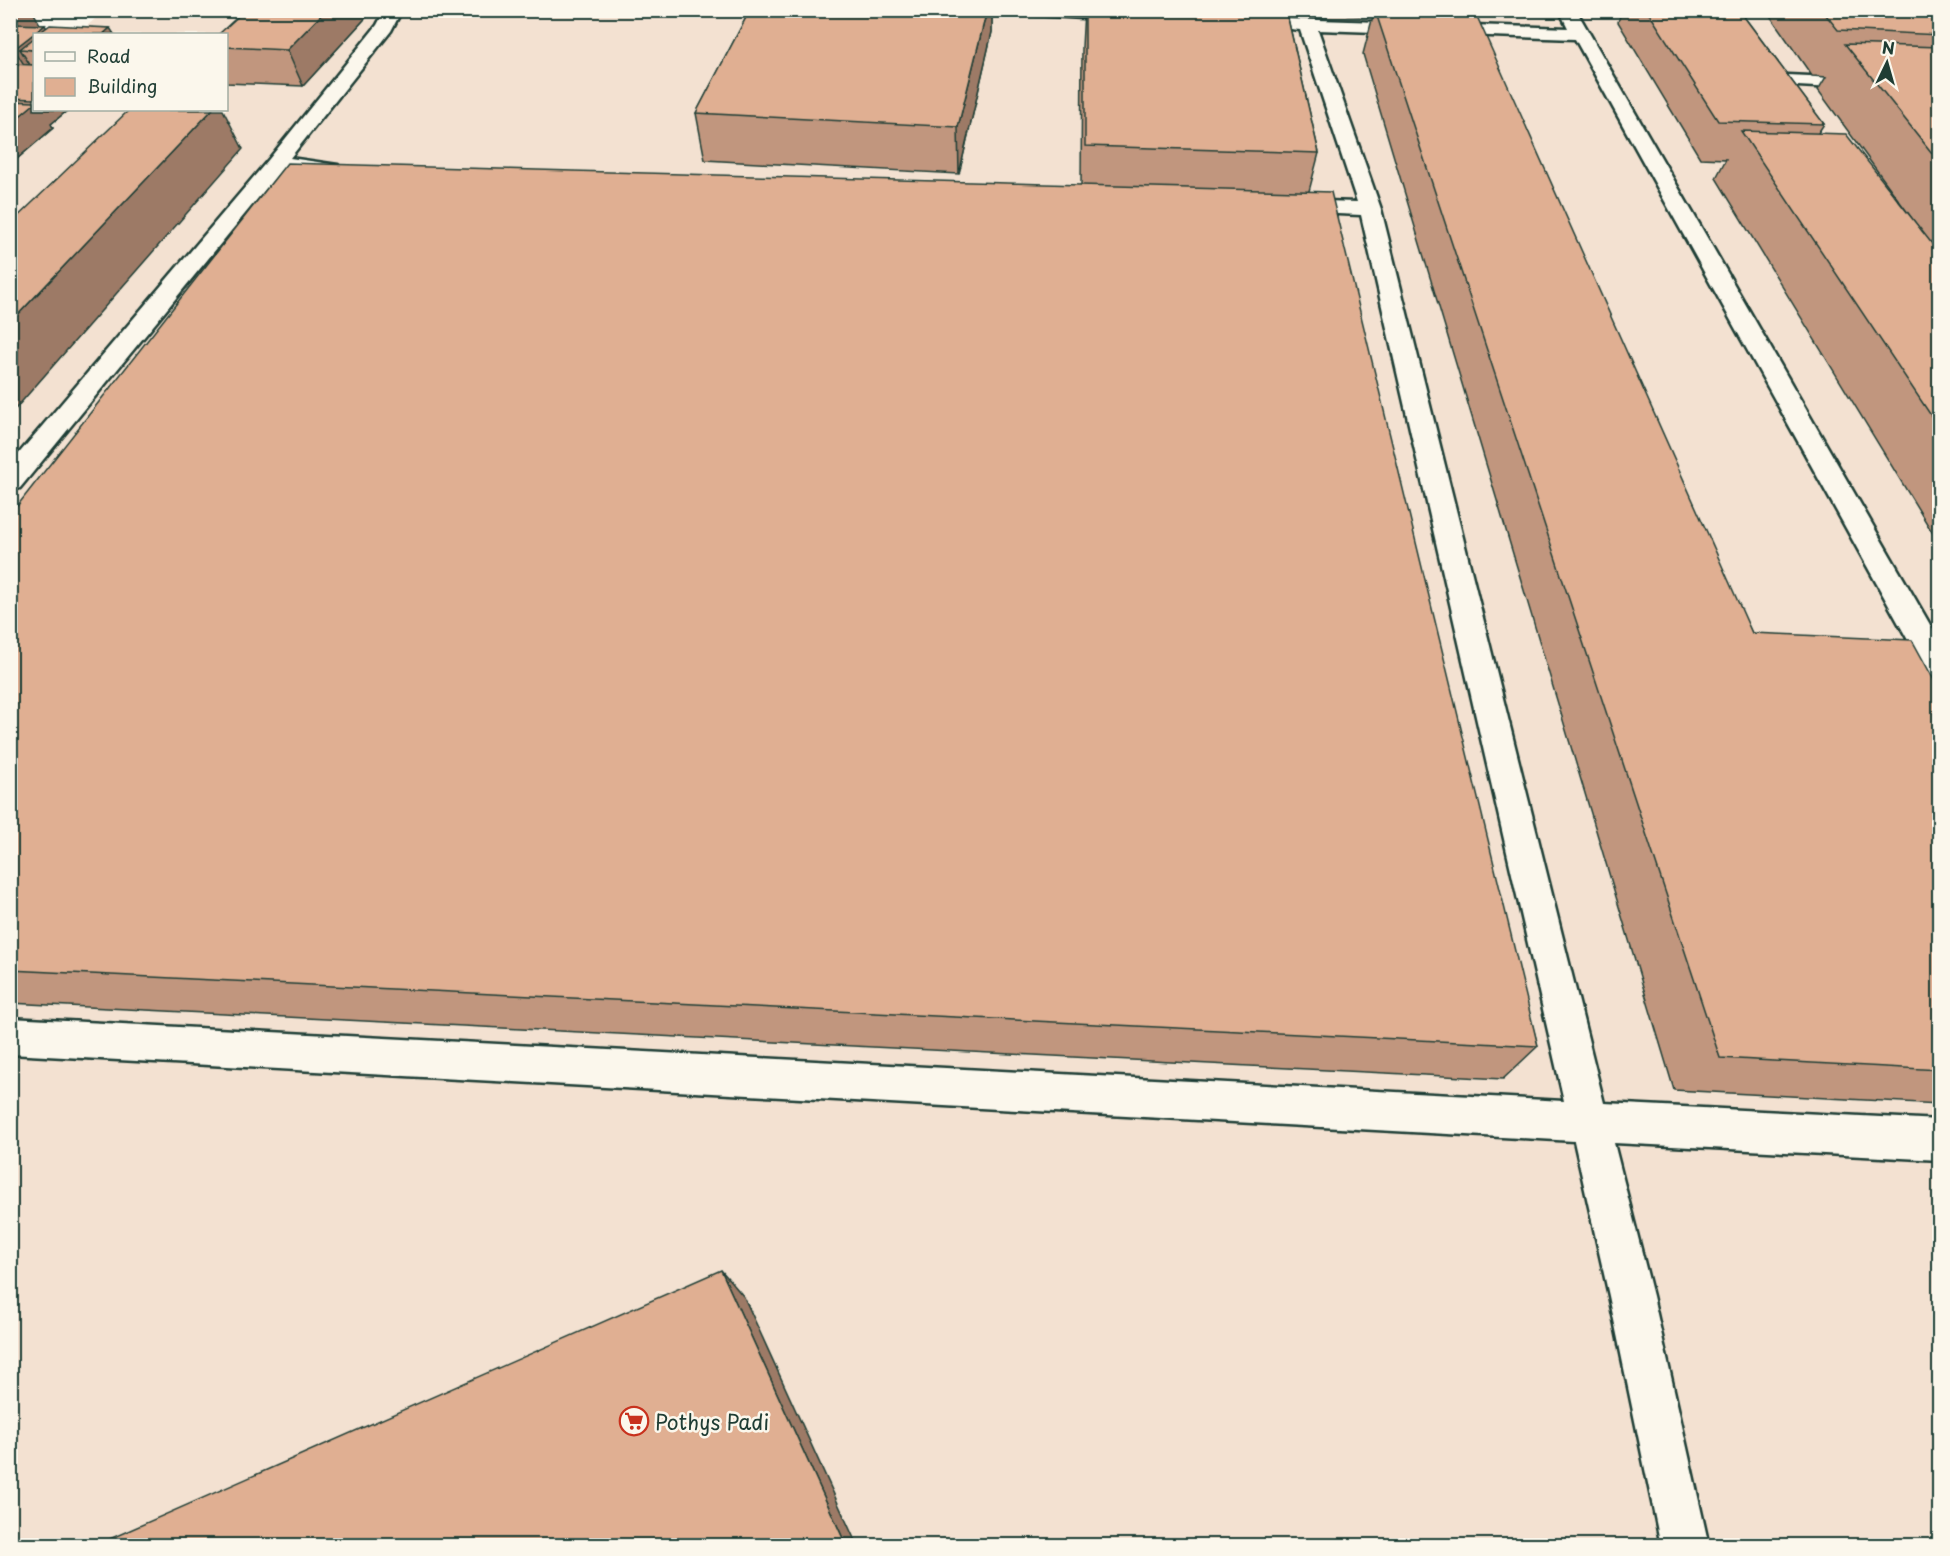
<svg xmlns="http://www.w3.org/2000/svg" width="1950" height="1556" font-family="'Playpen Sans',sans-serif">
  <rect width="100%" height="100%" fill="#fbf7ec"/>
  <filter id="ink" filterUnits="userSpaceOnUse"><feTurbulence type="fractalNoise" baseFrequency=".0167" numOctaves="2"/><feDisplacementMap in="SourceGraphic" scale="12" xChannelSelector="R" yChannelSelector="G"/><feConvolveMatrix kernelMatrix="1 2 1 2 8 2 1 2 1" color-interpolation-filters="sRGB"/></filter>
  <g filter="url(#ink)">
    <polygon fill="#f3e1d1" points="104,11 1939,11 1939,1545 11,1546 11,96 34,74 34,110 226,110 226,34 78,34"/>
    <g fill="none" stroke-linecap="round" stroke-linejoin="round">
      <g stroke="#1f3d34" stroke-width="5">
        <g id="minor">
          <polygon points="385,10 402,10 391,31 290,158 338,165 341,169 338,173 331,175 281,170 20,488 10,491 10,464 269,159 377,25"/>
          <polygon points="1028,10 1124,10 1134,12 1137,16 1134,20 1128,21 1036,15"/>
          <polygon points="1559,10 1576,10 1940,642 1940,682 1929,678 1575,39 1318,30 1381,209 1604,1103 1940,1120 1940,1160 1614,1143 1653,1296 1709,1546 1661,1546 1609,1296 1574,1141 10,1054 10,1018 1564,1101 1361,215 1291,212 1283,211 1280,206 1283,201 1291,200 1357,202 1300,30 1281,28 1278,24 1281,20 1287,19 1568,28"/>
          <polygon points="1768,74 1940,82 1940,94 1761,84 1759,80 1761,76"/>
        </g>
      </g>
      <use href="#minor" fill="#fbf7ec" fill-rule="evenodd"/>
    </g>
    <g fill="#c1967e" stroke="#1f3d34" stroke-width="1.5">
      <polygon points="10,10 32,10 40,25 45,25 46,28 110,28 34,34 34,110 68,110 51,124 53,128 11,164 10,164"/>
      <polygon points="373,10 303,86 226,83 226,34"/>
      <polygon points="750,10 992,10 992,32 959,174 705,160 696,113"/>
      <polygon points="1084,10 1286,10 1319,153 1309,191 1538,1046 1503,1079 10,1003 10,515 1081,185 1082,47"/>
      <polygon points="1346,10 1430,10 1752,633 1940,691 1940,1104 1674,1090 1363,54 1373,16 1347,15"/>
      <polygon points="1622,10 1739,10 1824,124 1818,133 1919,228 1818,90 1826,77 1812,76 1766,10 1940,10 1940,545 1716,178 1726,159 1700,158 1618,22"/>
    </g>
    <g fill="#9d7a66" stroke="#1f3d34" stroke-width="1.5">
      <polygon points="15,10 32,10 41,26 10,36 10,14"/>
      <polygon points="326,10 373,10 303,86 287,50"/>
      <polygon points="987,10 992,10 992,32 959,174 958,127"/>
      <polygon points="45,25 50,34 34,34 34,50 20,49 34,71 30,74 14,49"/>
      <polygon points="110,28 114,34 103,34"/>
      <polygon points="34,104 34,110 68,110 51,124 53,128 11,164 10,162 10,124"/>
      <polygon points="212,110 223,110 243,149 10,415 10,323"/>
      <polygon points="721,1270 744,1297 857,1545 846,1545"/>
    </g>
    <g fill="#e0af92" stroke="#1f3d34" stroke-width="1.5">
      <polygon points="245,10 326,10 287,50 226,47 226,34 219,34"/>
      <polygon points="750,10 987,10 958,127 696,113"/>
      <polygon points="1085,10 1286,10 1319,153 1085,146"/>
      <polygon points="1375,10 1475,12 1752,633 1912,640 1940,691 1940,1070 1720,1058"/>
      <polygon points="1647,10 1739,10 1824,124 1718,121"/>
      <polygon points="1822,10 1940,10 1940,35 1838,30"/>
      <polygon points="10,24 45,25 14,49 10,49"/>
      <polygon points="50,25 110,28 103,34 38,34"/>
      <polygon points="34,38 34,50 20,49"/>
      <polygon points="1845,44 1940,47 1940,163"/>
      <polygon points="10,64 34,65 34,99 10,98"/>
      <polygon points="10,101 34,102 34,104 10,124"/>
      <polygon points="129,110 212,110 10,323 10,224"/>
      <polygon points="1741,131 1846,134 1940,254 1940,429"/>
      <polygon points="287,163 1331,192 1538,1046 10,970 10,515"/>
      <polygon points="721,1270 846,1545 96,1545"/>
    </g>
  </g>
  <defs>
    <g id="supermarket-ring" transform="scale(1.5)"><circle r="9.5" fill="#fbf7ec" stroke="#c8321e" stroke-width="1.5"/><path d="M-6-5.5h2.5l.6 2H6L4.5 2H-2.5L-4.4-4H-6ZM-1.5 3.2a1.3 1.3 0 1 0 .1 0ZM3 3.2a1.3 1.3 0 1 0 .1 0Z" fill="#c8321e"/></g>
  </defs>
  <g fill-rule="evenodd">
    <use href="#supermarket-ring" x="634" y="1421"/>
  </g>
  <g text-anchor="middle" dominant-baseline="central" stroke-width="5" stroke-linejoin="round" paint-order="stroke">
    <g font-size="21" fill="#1f3d34" stroke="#fbf7ec" text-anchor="start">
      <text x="655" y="1421">Pothys Padi</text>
    </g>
  </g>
  <rect width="1950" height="1556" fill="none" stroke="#fbf7ec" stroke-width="36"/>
  <rect x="18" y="18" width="1914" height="1520" fill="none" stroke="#1f3d34" stroke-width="2" filter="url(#ink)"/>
  <rect x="33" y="33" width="195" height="78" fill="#fbf7ec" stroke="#a3ada2" stroke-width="1.5"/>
  <rect x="45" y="52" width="30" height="9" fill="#fbf7ec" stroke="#a3ada2" stroke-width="1.5"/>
  <text x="87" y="63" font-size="18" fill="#1f3d34">Road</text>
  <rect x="45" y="78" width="30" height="18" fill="#e0af92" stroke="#a3ada2" stroke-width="1.5"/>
  <text x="87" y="93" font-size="18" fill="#1f3d34">Building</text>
  <g transform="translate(1887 63) rotate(5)" stroke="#fbf7ec" stroke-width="4.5" paint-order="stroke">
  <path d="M0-4.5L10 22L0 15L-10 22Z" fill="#1f3d34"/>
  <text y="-9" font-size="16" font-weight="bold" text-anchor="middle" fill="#1f3d34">N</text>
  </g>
</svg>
